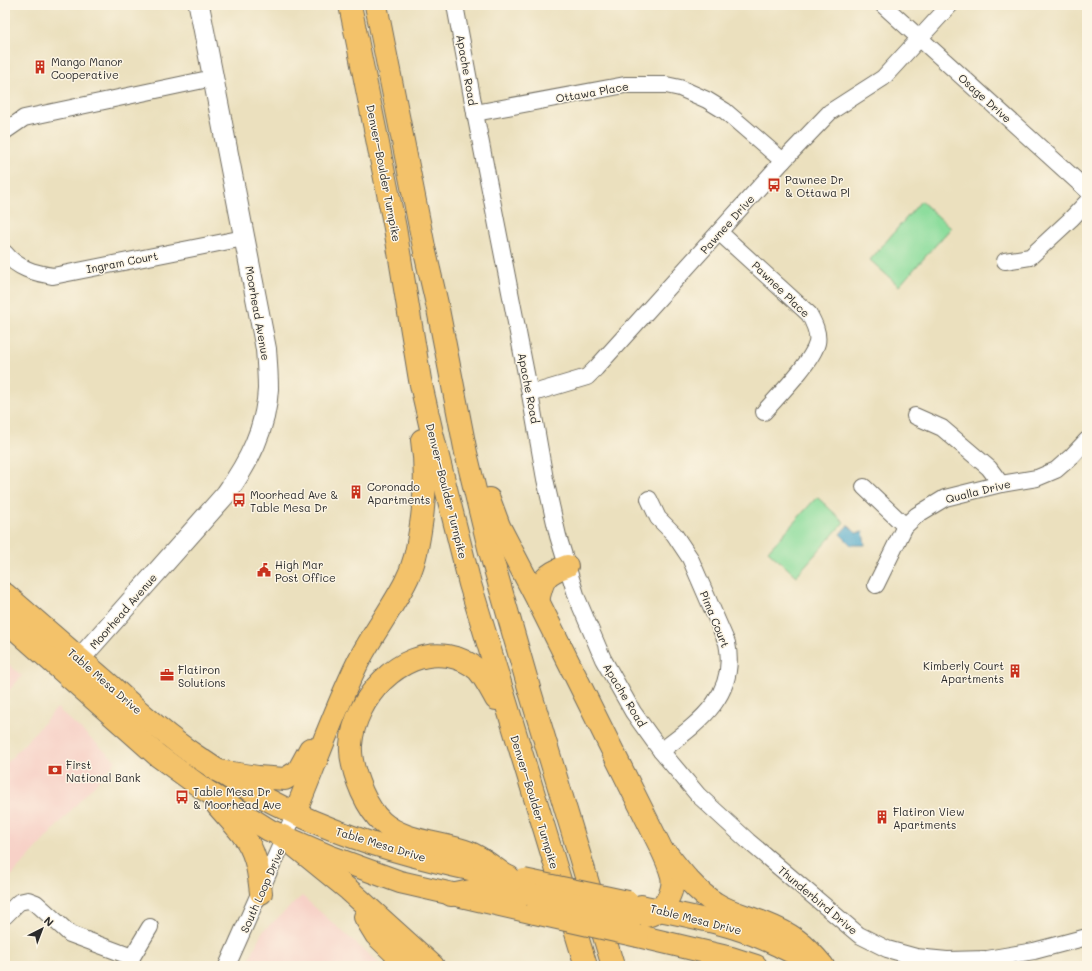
<svg xmlns="http://www.w3.org/2000/svg" width="1092" height="971" font-family="Mali,sans-serif">
  <rect width="100%" height="100%" fill="#fcf5e5"/>
  <filter id="ink" filterUnits="userSpaceOnUse"><feTurbulence type="fractalNoise" baseFrequency=".025" numOctaves="2"/><feDisplacementMap in="SourceGraphic" scale="8" xChannelSelector="R" yChannelSelector="G"/><feConvolveMatrix kernelMatrix="1 2 1 2 8 2 1 2 1" color-interpolation-filters="sRGB"/></filter>
  <filter id="wash" filterUnits="userSpaceOnUse"><feTurbulence type="fractalNoise" baseFrequency=".012" numOctaves="4" result="noise"/><feDisplacementMap in="SourceGraphic" scale="16" xChannelSelector="R" yChannelSelector="G"/><feGaussianBlur stdDeviation="0.9" result="paint"/><feColorMatrix in="noise" values="0 0 0 0 0 0 0 0 0 0 0 0 0 0 0 0 0 1.4 0 .05"/><feComposite in="paint" operator="in"/></filter>
  <g filter="url(#wash)">
    <rect width="100%" height="100%" fill="#ebe0be"/>
    <g fill="#f7d1c7">
      <polygon points="5,661 22,676 5,695"/>
      <polygon points="57,708 116,761 5,883 5,765"/>
      <polygon points="302,896 382,966 246,966 262,932"/>
    </g>
    <g fill="#8ddd9d" stroke="#5c8464">
      <polygon points="921,201 951,228 899,286 870,260"/>
      <polygon points="817,497 844,522 796,576 768,551"/>
    </g>
    <polygon fill="#4ea8cb" stroke="#3c6a7b" points="848,525 856,533 863,532 865,545 851,545 840,534"/>
  </g>
  <g filter="url(#ink)">
    <g fill="none" stroke-linecap="round" stroke-linejoin="round">
      <g stroke="#6e6a5e" stroke-width="18">
        <g id="minor">
          <polyline points="455,5 475,113 530,394 545,479 558,536 577,598 603,659 633,712 661,751 698,795 748,841 859,935 887,949 916,957 947,960 987,959 1034,951 1087,937"/>
          <polyline points="883,5 1087,190"/>
          <polyline points="475,113 625,85 666,85 680,88 707,100 725,111 783,161"/>
          <polyline points="5,131 24,118 213,78"/>
          <path d="M 719,232 L 809,314 C 814,323 819,333 817,343 C 812,362 778,396 764,412"/>
          <path d="M 5,253 C 17,268 34,273 53,276 L 244,238"/>
          <polyline points="1005,261 1030,257 1071,219 1087,202"/>
          <polyline points="530,394 587,377 596,368 783,161 830,112 883,78 950,5"/>
          <polyline points="915,416 942,428 989,468 1001,484"/>
          <polyline points="864,487 905,526"/>
          <path d="M 649,499 L 658,518 L 674,534 L 690,558 L 727,643 C 738,696 698,723 661,751"/>
          <polyline points="876,585 905,526 917,515 945,498 1001,484 1037,478 1056,470 1072,456 1087,440"/>
          <polyline points="5,916 19,902 28,900 36,903 70,934 132,957"/>
          <polyline points="129,966 132,957 150,927"/>
          <polyline points="227,966 295,813"/>
        </g>
      </g>
      <g stroke="#6e6a5e" stroke-width="22">
        <path id="tertiary" d="M 69,671 L 226,494 C 249,462 266,429 268,389 C 268,376 267,362 266,349 L 199,5"/>
      </g>
      <g stroke="#6e6a5e" stroke-width="24">
        <g id="trunk">
          <path d="M 5,594 C 40,624 75,655 110,685 C 137,710 165,735 196,756 C 238,785 287,812 334,830 C 390,852 450,866 509,877"/>
          <polyline points="5,620 157,755 205,790 269,830 329,856 400,882 535,913"/>
          <path d="M 217,805 C 227,817 239,828 247,841 C 257,857 259,875 261,893"/>
          <path d="M 641,906 C 672,913 704,918 735,928 C 764,937 792,952 819,966"/>
          <polyline points="638,936 731,958 756,966"/>
        </g>
      </g>
      <g stroke="#6e6a5e" stroke-width="24">
        <g id="motorway">
          <polyline points="350,5 395,228 420,380 432,433 470,584 586,966"/>
          <polyline points="376,5 425,252 437,304 466,453 489,548 529,688 613,966"/>
          <path d="M 489,499 L 499,526 L 538,601 L 659,844 C 664,854 669,865 672,876 C 675,893 662,914 645,916 C 641,916 637,916 633,916"/>
          <path d="M 538,601 C 543,578 545,574 567,566"/>
          <path d="M 496,699 C 491,690 485,678 478,670 C 470,663 459,658 448,656 C 400,648 354,699 351,745 C 350,761 356,778 362,792 C 367,803 373,814 382,822 C 404,842 441,842 468,852 C 482,857 494,868 506,876"/>
          <polyline points="218,771 258,777 285,779 298,771 310,749"/>
          <path d="M 295,813 C 316,763 334,711 358,662 C 372,635 391,610 405,583 C 414,566 417,550 420,531 C 425,501 427,471 422,440"/>
          <polyline points="285,838 349,890 433,966"/>
          <path d="M 668,855 C 682,873 696,891 715,903 C 730,913 748,916 764,923 C 792,934 804,943 823,966"/>
          <polyline points="451,895 480,889 505,890 529,894"/>
          <polyline points="365,917 376,935 408,966"/>
        </g>
      </g>
      <use href="#minor" stroke="#fff" stroke-width="16"/>
      <use href="#tertiary" stroke="#fff" stroke-width="20"/>
      <use href="#trunk" stroke="#f3c26a" stroke-width="22"/>
      <use href="#motorway" stroke="#f3c26a" stroke-width="22"/>
      <g stroke="#6e6a5e" stroke-width="24" stroke-linecap="butt">
        <g id="trunk-bridge">
          <polyline points="524,880 628,902"/>
          <polyline points="535,913 638,936"/>
        </g>
      </g>
      <g stroke="#6e6a5e" stroke-width="24" stroke-linecap="butt">
        <polyline id="motorway-bridge" points="529,894 633,916"/>
      </g>
      <use href="#trunk-bridge" stroke="#f3c26a" stroke-width="22"/>
      <use href="#motorway-bridge" stroke="#f3c26a" stroke-width="22"/>
    </g>
  </g>
  <defs>
    <g id="building-bare" transform="scale(1.08)"><path d="M-4-6H4V6H1V3H-1V6H-4ZM-2.5-4.3h1.7v1.8h-1.7ZM.8-4.3h1.7v1.8H.8ZM-2.5-1h1.7V.8h-1.7ZM.8-1h1.7V.8H.8Z" fill="#c8321e" stroke="#fcf5e5" stroke-width="2.5" paint-order="stroke"/></g>
    <g id="bus-bare" transform="scale(1.08)"><path d="M-5-6H5V4H4V6H2V4H-2V6H-4V4H-5ZM-3.5-4V0h7V-4ZM-3.5 1.2v1.5H-2V1.2ZM2 1.2v1.5H3.5V1.2Z" fill="#c8321e" stroke="#fcf5e5" stroke-width="2.5" paint-order="stroke"/></g>
    <g id="civic-bare" transform="scale(1.08)"><path d="M-.6-6.5H3V-4.5H.6V-3L4-1V1h2V6H-6V1h2V-1L-.6-3ZM-1.2 2.5V6h2.4V2.5Z" fill="#c8321e" stroke="#fcf5e5" stroke-width="2.5" paint-order="stroke"/></g>
    <g id="office-bare" transform="scale(1.08)"><path d="M-6-3h4V-5.5h4V-3h4V5H-6ZM-1-4.5V-3h2v-1.5ZM-6 0V1H6V0Z" fill="#c8321e" stroke="#fcf5e5" stroke-width="2.5" paint-order="stroke"/></g>
    <g id="bank-bare" transform="scale(1.08)"><path d="M-6-4H6V4H-6ZM0-2.3a2.3 2.3 0 1 0 0 4.6a2.3 2.3 0 1 0 0-4.6Z" fill="#c8321e" stroke="#fcf5e5" stroke-width="2.5" paint-order="stroke"/></g>
  </defs>
  <g fill-rule="evenodd">
    <use href="#building-bare" x="40" y="67"/>
    <use href="#bus-bare" x="774" y="185"/>
    <use href="#building-bare" x="356" y="492"/>
    <use href="#bus-bare" x="239" y="500"/>
    <use href="#civic-bare" x="264" y="570"/>
    <use href="#building-bare" x="1015" y="671"/>
    <use href="#office-bare" x="167" y="675"/>
    <use href="#bank-bare" x="55" y="770"/>
    <use href="#bus-bare" x="182" y="797"/>
    <use href="#building-bare" x="882" y="817"/>
  </g>
  <g text-anchor="middle" dominant-baseline="central" stroke-width="3" stroke-linejoin="round" paint-order="stroke">
    <g font-size="11" fill="#2b2b2b" stroke="#fcf5e5" text-anchor="start">
      <text x="51" y="61">Mango Manor<tspan x="51" dy="13">Cooperative</tspan></text>
      <text x="785" y="179">Pawnee Dr<tspan x="785" dy="13">&amp; Ottawa Pl</tspan></text>
      <text x="367" y="486">Coronado<tspan x="367" dy="13">Apartments</tspan></text>
      <text x="250" y="494">Moorhead Ave &amp;<tspan x="250" dy="13">Table Mesa Dr</tspan></text>
      <text x="275" y="564">High Mar<tspan x="275" dy="13">Post Office</tspan></text>
      <text x="1004" y="665" text-anchor="end">Kimberly Court<tspan x="1004" dy="13">Apartments</tspan></text>
      <text x="178" y="669">Flatiron<tspan x="178" dy="13">Solutions</tspan></text>
      <text x="66" y="764">First<tspan x="66" dy="13">National Bank</tspan></text>
      <text x="193" y="791">Table Mesa Dr<tspan x="193" dy="13">&amp; Moorhead Ave</tspan></text>
      <text x="893" y="811">Flatiron View<tspan x="893" dy="13">Apartments</tspan></text>
    </g>
    <g font-size="11" fill="#2b2b2b" stroke="#fcf5e5">
      <text transform="translate(467 70) rotate(80)">Apache Road</text>
      <text transform="translate(592 92) rotate(-10)">Ottawa Place</text>
      <text transform="translate(985 98) rotate(42)">Osage Drive</text>
      <text transform="translate(384 173) rotate(79)">Denver–Boulder Turnpike</text>
      <text transform="translate(727 224) rotate(-48)">Pawnee Drive</text>
      <text transform="translate(122 262) rotate(-11)">Ingram Court</text>
      <text transform="translate(781 289) rotate(44)">Pawnee Place</text>
      <text transform="translate(258 313) rotate(80)">Moorhead Avenue</text>
      <text transform="translate(529 388) rotate(79)">Apache Road</text>
      <text transform="translate(447 491) rotate(76)">Denver–Boulder Turnpike</text>
      <text transform="translate(978 491) rotate(-14)">Qualla Drive</text>
      <text transform="translate(123 611) rotate(-49)">Moorhead Avenue</text>
      <text transform="translate(715 619) rotate(68)">Pima Court</text>
      <text transform="translate(105 681) rotate(41)">Table Mesa Drive</text>
      <text transform="translate(625 695) rotate(59)">Apache Road</text>
      <text transform="translate(535 802) rotate(73)">Denver–Boulder Turnpike</text>
      <text transform="translate(381 844) rotate(17)">Table Mesa Drive</text>
      <text transform="translate(262 890) rotate(-66)">South Loop Drive</text>
      <text transform="translate(818 900) rotate(40)">Thunderbird Drive</text>
      <text transform="translate(696 919) rotate(14)">Table Mesa Drive</text>
    </g>
  </g>
  <rect width="1092" height="971" fill="none" stroke="#fcf5e5" stroke-width="20"/>
  <g transform="translate(42 929) rotate(42)" stroke="#fcf5e5" stroke-width="3" paint-order="stroke">
  <path d="M0-3L7 15L0 10L-7 15Z" fill="#2b2b2b"/>
  <text y="-6" font-size="11" font-weight="bold" text-anchor="middle" fill="#2b2b2b">N</text>
  </g>
</svg>
